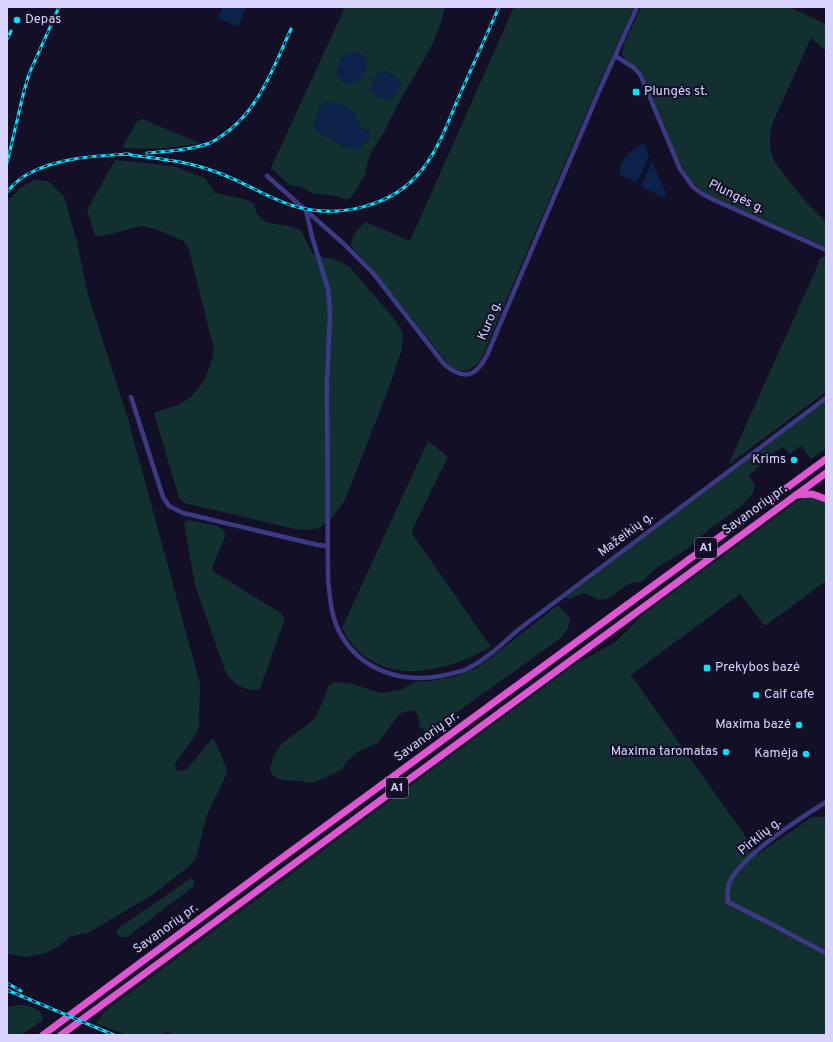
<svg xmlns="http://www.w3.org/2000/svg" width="833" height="1042" font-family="Overpass,sans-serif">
  <rect width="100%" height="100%" fill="#130f26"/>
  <g fill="#12302f" fill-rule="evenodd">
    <path d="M 345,7 L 445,7 L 440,25 L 431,47 L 397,106 L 385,130 L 371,153 L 368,160 L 365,175 L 353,195 L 349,199 L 343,199 L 336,196 L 312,193 L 301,187 L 290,185 L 287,183 L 271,168 ZM 358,52 L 366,60 L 367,66 L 337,73 L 342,58 ZM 385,71 L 397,78 L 400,87 L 392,98 L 380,98 L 369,91 ZM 320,106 L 345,107 L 354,114 L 360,126 L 370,133 C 369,141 363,143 360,149 L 345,147 L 317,131 L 314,125 Z"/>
    <path d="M 514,7 L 634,7 L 594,95 L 480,362 L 469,370 C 461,372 455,370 449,365 C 417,325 386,284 351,246 C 351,236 358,229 365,222 L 410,241 Z"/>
    <polygon points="641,7 789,7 826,24 826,51 811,38 773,122 770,136 770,148 774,161 804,200 826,222 826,247 712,197 695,185 688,177 676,156 644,77 640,70 624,58 622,54 624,44"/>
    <path d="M 142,119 L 200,143 C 174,148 148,150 122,148 L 137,121 Z"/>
    <path d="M 115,160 L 173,166 L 205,178 L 215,193 L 244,199 L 254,203 C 257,225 272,223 288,226 C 293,227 297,229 301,230 L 312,253 L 322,257 L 334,259 L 349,266 L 396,321 L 403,334 L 402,349 L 390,385 L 345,500 L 332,518 L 319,528 L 307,530 L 295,529 L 184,503 L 179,498 L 154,413 C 164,409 177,406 186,400 C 203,389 211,368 214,349 L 189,250 L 184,241 L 155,229 L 142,226 L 102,236 L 95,236 L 87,210 Z"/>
    <polygon points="34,180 48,181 64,196 77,242 88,295 128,419 200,684 199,726 197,732 175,764 176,769 180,771 186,770 212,739 214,739 227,769 226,775 206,817 196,858 191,865 152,895 88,933 72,936 56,948 43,954 26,957 7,954 7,202 20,188"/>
    <polygon points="826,256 826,392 728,465 817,267 820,258"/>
    <polygon points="826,400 826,449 811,459 801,446 790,454 783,447 775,452 749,476 755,485 753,493 743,505 707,531 687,549 655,569 643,581 637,583 633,582 627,585 607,599 600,600 585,593 568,599 566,597"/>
    <path d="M 428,441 L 448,457 L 412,530 L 413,535 L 491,647 C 447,671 390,688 352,644 C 348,639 345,633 342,628 Z"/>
    <polygon points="809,496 826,502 826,581 765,626 740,594 631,675 758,854 812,817 826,817 826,1035 174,1035 166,1031 163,1035 127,1035 96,1023 105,1011 577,663 616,642 641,616 799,500"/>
    <path d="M 188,520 L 218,526 L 225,532 L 225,537 L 212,568 L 214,572 L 281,613 L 285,618 L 260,689 C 245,692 235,685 226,673 L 195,585 L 184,523 Z"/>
    <path d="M 558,605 L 570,618 C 570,629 564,634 557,641 L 431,731 L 425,731 L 419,726 L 419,718 L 416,712 L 411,710 L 399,714 L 378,743 L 359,751 L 346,762 L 342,770 L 313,783 L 300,781 L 281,780 L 272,775 L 270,769 L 273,758 L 281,744 L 312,721 L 317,715 L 329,685 L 335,682 L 349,683 L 381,693 L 403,689 L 414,682 L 431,681 L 456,676 L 477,668 Z"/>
    <polygon points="191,878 194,882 193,887 127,937 120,937 117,934 116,930"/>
    <path d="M 17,1005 C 26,1005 43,1007 43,1020 L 21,1035 L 7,1035 L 7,1007 Z"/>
  </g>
  <g fill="#0c2248">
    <polygon points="223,7 247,7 238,27 218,18"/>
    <path d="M 349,52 L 358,52 L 366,60 C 369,78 349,95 337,76 C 336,67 342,56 349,52 Z"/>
    <path d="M 383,70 L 397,78 L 401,84 C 397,97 390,103 377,96 C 374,94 372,94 369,91 C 372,83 375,74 383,70 Z"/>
    <path d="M 326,101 C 334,101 350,107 355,114 C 357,118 358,123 360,126 L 370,131 C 371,140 363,142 360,149 C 350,152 327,136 317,131 L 314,125 L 320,106 Z"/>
    <path d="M 644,143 L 649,156 L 637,183 L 620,175 C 617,163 633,146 644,143 Z"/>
    <polygon points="652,161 666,193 664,197 641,187"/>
  </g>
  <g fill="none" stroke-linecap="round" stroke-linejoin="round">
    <g stroke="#3d3a85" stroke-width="4.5">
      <polyline points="615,56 633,67 640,74 680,169 693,187 701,193 714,200 826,250"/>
      <path d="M 267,176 L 344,244 L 373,273 L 444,364 C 464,381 476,377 487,355 L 600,89 L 637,7"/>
      <path d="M 306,211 L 313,240 L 328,289 L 330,314 L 327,382 L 328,579 C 330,598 331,618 341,635 C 362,671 402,683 441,676 C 449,674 460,672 467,669 C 487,659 502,644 518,630 L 826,398"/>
      <polyline points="131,397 163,497 169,506 183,513 318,545 328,546"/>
      <path d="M 826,802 C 799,819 745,853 730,881 C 727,887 727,895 728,902 L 775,926 L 826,953"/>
    </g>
    <g stroke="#e055d1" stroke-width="7">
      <polyline points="796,495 812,494 826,499"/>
      <polyline points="43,1035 275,863 826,459"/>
      <polyline points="61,1035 826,473"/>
    </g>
    <g stroke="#00e5ff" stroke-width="3">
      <g id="rail">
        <polyline points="7,39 11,31"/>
        <path d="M 147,153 C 168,151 190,150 210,143 C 213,142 217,139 220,137 C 258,113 273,68 291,29"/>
        <path d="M 124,154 C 155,158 187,161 216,172 C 243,181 267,198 294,206 C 337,219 392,207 421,171 C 438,150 447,125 457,101 C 471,70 485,38 499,7"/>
        <polyline points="7,163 24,91 29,74 59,7"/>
        <path d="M 7,192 C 13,185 20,178 28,174 C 59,157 95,156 129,154"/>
        <polyline points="7,983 21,991"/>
        <polyline points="7,990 114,1035"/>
      </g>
    </g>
    <use href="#rail" stroke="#130f26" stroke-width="1.5" stroke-dasharray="4.5" stroke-linecap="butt"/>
  </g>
  <g fill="#00e5ff" stroke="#130f26" stroke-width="1.5">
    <circle cx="17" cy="20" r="4"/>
    <rect x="632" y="88" width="8" height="8" rx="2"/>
    <circle cx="794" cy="460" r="4"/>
    <rect x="703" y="664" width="8" height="8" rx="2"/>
    <circle cx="756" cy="695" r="4"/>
    <circle cx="799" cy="725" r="4"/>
    <circle cx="726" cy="752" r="4"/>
    <circle cx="806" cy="754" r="4"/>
  </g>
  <g text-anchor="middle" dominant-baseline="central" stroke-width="4" stroke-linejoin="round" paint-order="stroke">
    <g fill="#130f26" stroke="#9e99be" stroke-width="1">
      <rect x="695" y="538" width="22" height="20" rx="3"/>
      <rect x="386" y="778" width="22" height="20" rx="3"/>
    </g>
    <g font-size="12" font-weight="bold" fill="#d9d4ff">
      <text x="706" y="548">A1</text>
      <text x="397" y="788">A1</text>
    </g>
    <g font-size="13" fill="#d9d4ff" stroke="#130f26" text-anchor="start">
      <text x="25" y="20">Depas</text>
      <text x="644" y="92">Plungės st.</text>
      <text x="786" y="460" text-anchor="end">Krims</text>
      <text x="715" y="668">Prekybos bazė</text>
      <text x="764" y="695">Caif cafe</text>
      <text x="791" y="725" text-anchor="end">Maxima bazė</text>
      <text x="718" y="752" text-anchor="end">Maxima taromatas</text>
      <text x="798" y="754" text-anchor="end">Kamėja</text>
    </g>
    <g font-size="13" fill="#d9d4ff" stroke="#130f26">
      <text transform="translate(736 197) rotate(26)">Plungės g.</text>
      <text transform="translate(490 321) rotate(-67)">Kuro g.</text>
      <text transform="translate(755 510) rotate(-36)">Savanorių pr.</text>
      <text transform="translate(626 535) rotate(-37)">Mažeikių g.</text>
      <text transform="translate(427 737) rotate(-36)">Savanorių pr.</text>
      <text transform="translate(760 837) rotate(-39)">Pirklių g.</text>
      <text transform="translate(166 929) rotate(-36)">Savanorių pr.</text>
    </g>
  </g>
  <rect width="833" height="1042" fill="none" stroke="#d9d4ff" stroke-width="16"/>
</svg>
